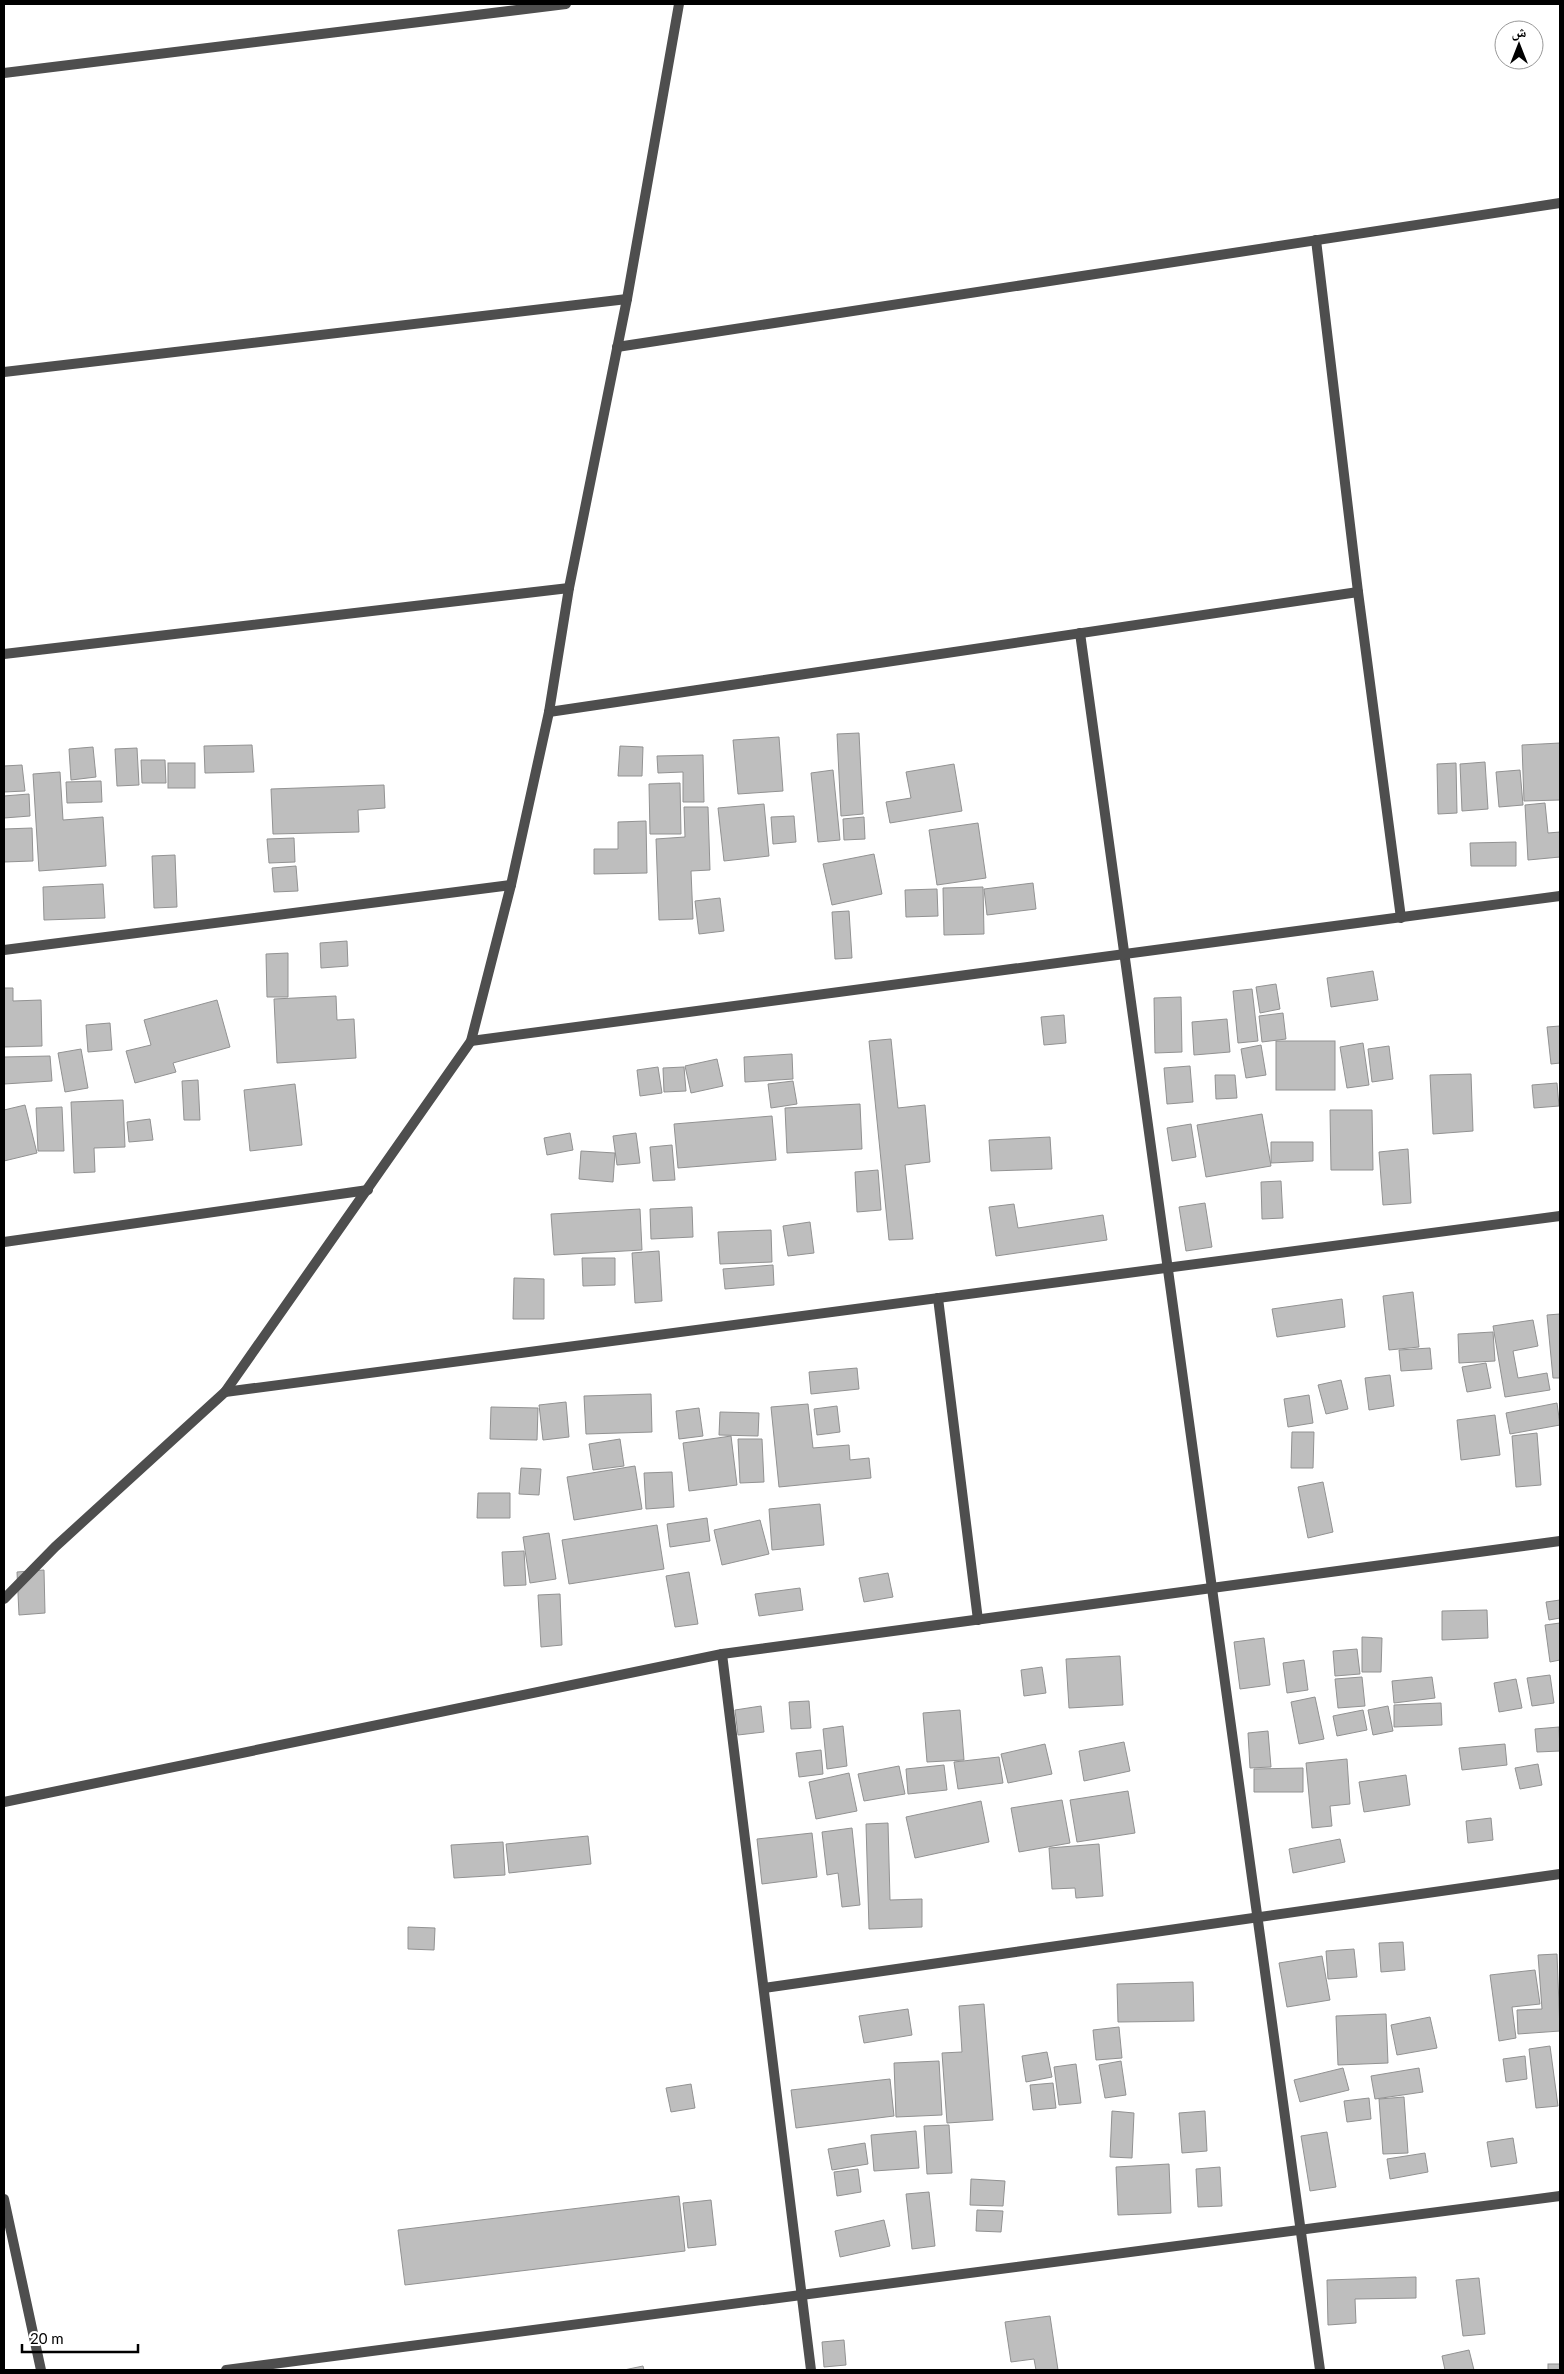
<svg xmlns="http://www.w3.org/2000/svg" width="1564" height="2374" font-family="Lato,'Noto Naskh Arabic',sans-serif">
  <rect width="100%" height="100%" fill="#fff"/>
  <g fill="#bebebe" stroke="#929292">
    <polygon points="859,733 863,814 841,816 837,734"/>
    <polygon points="779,737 783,791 738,794 733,740"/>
    <polygon points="1560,743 1560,800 1524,801 1522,745"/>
    <polygon points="252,745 254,772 205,773 204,746"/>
    <polygon points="620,746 643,747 642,776 618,776"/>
    <polygon points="93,747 96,777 71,780 69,749"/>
    <polygon points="137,748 139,785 117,786 115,749"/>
    <polygon points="703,755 704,802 683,802 683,772 658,773 657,756"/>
    <polygon points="141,760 165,760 166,783 142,783"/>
    <polygon points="1485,762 1488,809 1462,811 1460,764"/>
    <rect x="168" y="763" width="27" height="25"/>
    <polygon points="1456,763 1457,813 1438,814 1437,764"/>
    <polygon points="954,764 962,811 890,823 886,802 911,798 906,772"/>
    <polygon points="22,765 25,791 4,792 4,766"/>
    <polygon points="833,770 840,840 818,842 811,773"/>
    <polygon points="1520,770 1523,805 1499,807 1496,772"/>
    <polygon points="60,772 63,820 103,817 106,866 39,871 33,774"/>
    <polygon points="101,781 102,802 67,803 66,782"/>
    <polygon points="680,783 681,834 650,834 649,784"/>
    <polygon points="384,785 385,808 358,810 359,832 273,834 271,789"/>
    <polygon points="29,794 30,816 4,818 4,796"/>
    <polygon points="1545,803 1548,833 1560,832 1560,857 1528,860 1525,805"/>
    <polygon points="764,804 769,856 724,861 718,808"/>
    <polygon points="684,807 708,807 710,870 691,871 693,919 659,920 656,839 685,837"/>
    <polygon points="794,816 796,842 773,844 771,817"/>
    <polygon points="864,817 865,839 844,840 843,819"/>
    <polygon points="646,821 647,873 594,874 594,849 618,849 618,822"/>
    <polygon points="978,823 986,878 937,885 929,830"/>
    <polygon points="32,828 33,861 4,862 4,829"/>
    <polygon points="294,838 295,862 269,863 267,839"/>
    <polygon points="1516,842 1516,866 1471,866 1470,843"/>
    <polygon points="874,854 882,894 832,905 823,864"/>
    <polygon points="175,855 177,907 154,908 152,856"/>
    <polygon points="296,866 298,891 274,892 272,868"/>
    <polygon points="1033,883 1036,909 987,915 984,889"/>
    <polygon points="103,884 105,918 44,920 43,887"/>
    <polygon points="983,887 984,934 944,935 943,888"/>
    <polygon points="937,889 938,916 906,917 905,890"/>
    <polygon points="720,898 724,931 699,934 695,901"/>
    <polygon points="849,911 852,958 835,959 832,912"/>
    <polygon points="347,941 348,966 321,968 320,943"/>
    <polygon points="288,953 288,997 267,997 266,954"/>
    <polygon points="1373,971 1378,1000 1331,1007 1327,978"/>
    <polygon points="1276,984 1280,1009 1260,1013 1256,987"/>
    <polygon points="4,988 13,988 13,1001 41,1000 42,1046 4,1047"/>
    <polygon points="1252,989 1258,1041 1238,1043 1233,991"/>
    <polygon points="336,996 337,1020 354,1019 356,1058 277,1063 274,999"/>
    <polygon points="1181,997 1182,1052 1155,1053 1154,998"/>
    <polygon points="217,1000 230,1047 173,1063 176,1072 135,1083 126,1051 151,1045 144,1020"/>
    <polygon points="1283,1013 1286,1039 1262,1042 1259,1016"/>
    <polygon points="1064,1015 1066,1043 1044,1045 1041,1017"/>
    <polygon points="1227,1019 1230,1052 1194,1055 1192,1022"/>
    <polygon points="110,1023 112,1050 88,1052 86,1025"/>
    <polygon points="1560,1026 1560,1063 1551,1064 1547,1027"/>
    <polygon points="891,1039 898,1108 925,1105 930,1162 905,1165 913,1239 889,1240 869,1041"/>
    <rect x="1276" y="1041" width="59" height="49"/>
    <polygon points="1363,1043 1369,1085 1347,1088 1340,1047"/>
    <polygon points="1261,1045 1266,1075 1246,1078 1241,1049"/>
    <polygon points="1389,1046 1393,1079 1372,1082 1368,1049"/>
    <polygon points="81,1049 88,1088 65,1092 58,1053"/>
    <polygon points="792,1054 793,1079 745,1082 744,1057"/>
    <polygon points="50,1056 52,1081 4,1084 4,1057"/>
    <polygon points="717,1059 723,1086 691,1093 685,1066"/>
    <polygon points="1190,1066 1193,1102 1167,1104 1164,1068"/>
    <polygon points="658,1067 662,1093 640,1096 637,1070"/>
    <polygon points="684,1067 686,1091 664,1092 663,1068"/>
    <polygon points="1471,1074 1473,1131 1433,1134 1430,1075"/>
    <polygon points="1215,1075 1235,1075 1237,1098 1216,1099"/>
    <polygon points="198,1080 200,1120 184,1120 182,1081"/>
    <polygon points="793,1081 797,1104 771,1108 768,1084"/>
    <polygon points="1557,1083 1559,1106 1534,1108 1532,1085"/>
    <polygon points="295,1084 302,1145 250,1151 244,1090"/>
    <polygon points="123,1100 125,1147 94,1148 95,1172 74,1173 71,1102"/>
    <polygon points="860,1104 862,1149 787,1153 785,1108"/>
    <polygon points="25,1105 37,1153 4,1161 4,1110"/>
    <polygon points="62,1107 64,1151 38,1151 36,1108"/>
    <polygon points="1330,1110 1372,1110 1373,1170 1331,1170"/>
    <polygon points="1262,1114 1271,1166 1206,1177 1197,1125"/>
    <polygon points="772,1116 776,1160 678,1168 674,1124"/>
    <polygon points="150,1119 153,1140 129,1142 127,1122"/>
    <polygon points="1191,1124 1196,1157 1172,1161 1167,1128"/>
    <polygon points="570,1133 573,1150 547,1155 544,1138"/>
    <polygon points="636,1133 640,1163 617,1165 613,1136"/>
    <polygon points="1050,1137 1052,1169 991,1171 989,1140"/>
    <polygon points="1271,1142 1313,1142 1313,1161 1271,1163"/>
    <polygon points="672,1145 675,1180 653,1181 650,1147"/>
    <polygon points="1408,1149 1411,1203 1383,1205 1379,1152"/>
    <polygon points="581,1151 615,1153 613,1182 579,1179"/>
    <polygon points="878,1170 881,1210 857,1212 855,1172"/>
    <polygon points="1281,1181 1283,1218 1262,1219 1261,1182"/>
    <polygon points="1205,1203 1212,1247 1186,1251 1179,1207"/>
    <polygon points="1014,1204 1018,1228 1103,1215 1107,1240 996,1256 989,1207"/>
    <polygon points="692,1207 693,1237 651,1239 650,1209"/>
    <polygon points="640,1209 642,1250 554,1255 551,1214"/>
    <polygon points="810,1222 814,1253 788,1256 783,1226"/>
    <polygon points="771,1230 772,1262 720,1264 718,1232"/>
    <polygon points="659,1251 662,1301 635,1303 632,1253"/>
    <polygon points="582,1258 615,1258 615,1285 583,1286"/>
    <polygon points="773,1265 774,1285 725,1289 723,1269"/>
    <polygon points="514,1278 544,1279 544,1319 513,1319"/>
    <polygon points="1413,1292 1419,1347 1389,1350 1383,1296"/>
    <polygon points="1342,1299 1345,1327 1277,1337 1272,1309"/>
    <polygon points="1560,1314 1560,1378 1553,1378 1547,1315"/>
    <polygon points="1533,1320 1538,1346 1513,1351 1518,1378 1547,1373 1550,1390 1505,1397 1493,1326"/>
    <polygon points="1493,1332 1495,1361 1459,1363 1458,1334"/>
    <polygon points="1430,1348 1432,1369 1401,1371 1399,1350"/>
    <polygon points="1486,1363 1491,1388 1467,1392 1462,1367"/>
    <polygon points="857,1368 859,1389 811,1394 809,1372"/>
    <polygon points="1390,1375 1394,1406 1369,1410 1365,1378"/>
    <polygon points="1341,1380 1348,1409 1326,1414 1318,1385"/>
    <polygon points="651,1394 652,1432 586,1434 584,1396"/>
    <polygon points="1309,1395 1313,1423 1288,1427 1284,1399"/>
    <polygon points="566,1402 569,1437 543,1440 539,1405"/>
    <polygon points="1557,1403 1560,1425 1510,1434 1506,1413"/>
    <polygon points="808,1404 813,1448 849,1445 850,1460 869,1458 871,1478 779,1487 771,1407"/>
    <polygon points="837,1406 840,1432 817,1435 814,1409"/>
    <polygon points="491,1407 538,1408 537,1440 490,1439"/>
    <polygon points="699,1408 703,1436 679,1439 676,1411"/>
    <polygon points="720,1412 759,1413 758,1436 719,1435"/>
    <polygon points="1495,1415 1500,1455 1461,1460 1457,1420"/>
    <polygon points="1292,1432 1314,1432 1313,1468 1291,1468"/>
    <polygon points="1537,1433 1541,1485 1516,1487 1512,1436"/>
    <polygon points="731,1436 737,1485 689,1491 683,1443"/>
    <polygon points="620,1439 624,1466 593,1470 589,1444"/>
    <polygon points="738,1439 762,1439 764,1482 740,1483"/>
    <polygon points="635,1466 642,1509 574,1520 567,1477"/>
    <polygon points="521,1468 541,1469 539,1495 519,1494"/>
    <polygon points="672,1472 674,1507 646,1509 644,1473"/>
    <polygon points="1323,1482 1333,1532 1308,1538 1298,1487"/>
    <polygon points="478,1493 510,1493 510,1518 477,1518"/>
    <polygon points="820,1504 824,1545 772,1550 769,1509"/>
    <polygon points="707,1518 710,1541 670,1547 667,1524"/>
    <polygon points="760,1520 769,1554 722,1565 714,1530"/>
    <polygon points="657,1525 664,1569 569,1584 562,1540"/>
    <polygon points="549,1533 556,1579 530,1583 523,1537"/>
    <polygon points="524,1551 526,1585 504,1586 502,1552"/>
    <polygon points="44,1570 45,1613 19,1615 17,1572"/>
    <polygon points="689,1572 698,1624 675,1627 666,1576"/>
    <polygon points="888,1573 893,1597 864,1602 859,1578"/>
    <polygon points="800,1588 803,1610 759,1616 755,1594"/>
    <polygon points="560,1594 562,1645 541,1647 538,1595"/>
    <polygon points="1560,1600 1560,1618 1549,1620 1546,1602"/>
    <polygon points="1487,1610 1488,1638 1442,1640 1442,1611"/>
    <polygon points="1560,1623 1560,1660 1550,1662 1545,1625"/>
    <polygon points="1362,1637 1382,1638 1381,1672 1362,1672"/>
    <polygon points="1264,1638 1270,1685 1240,1689 1234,1642"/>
    <polygon points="1357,1649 1360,1674 1335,1676 1333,1651"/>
    <polygon points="1120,1656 1123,1705 1069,1708 1066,1659"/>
    <polygon points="1304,1660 1308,1690 1287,1693 1283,1663"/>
    <polygon points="1042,1667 1046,1693 1024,1696 1021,1670"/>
    <polygon points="1550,1675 1554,1703 1532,1706 1527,1678"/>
    <polygon points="1362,1677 1365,1706 1338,1708 1335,1679"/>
    <polygon points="1432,1677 1435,1698 1394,1703 1392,1681"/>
    <polygon points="1516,1679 1522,1708 1499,1712 1494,1683"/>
    <polygon points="1315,1697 1324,1739 1299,1744 1291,1702"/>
    <polygon points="809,1701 811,1728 791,1729 789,1702"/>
    <polygon points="1441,1703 1442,1725 1394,1727 1394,1705"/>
    <polygon points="761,1706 764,1732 738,1735 735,1710"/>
    <polygon points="1388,1706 1393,1731 1373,1735 1368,1710"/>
    <polygon points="960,1710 964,1760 927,1762 923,1713"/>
    <polygon points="1363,1710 1367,1730 1337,1736 1333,1716"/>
    <polygon points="843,1726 847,1766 827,1769 823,1729"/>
    <polygon points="1559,1727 1560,1751 1537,1752 1535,1729"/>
    <polygon points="1268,1731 1271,1767 1250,1768 1248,1733"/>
    <polygon points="1124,1742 1130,1771 1084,1781 1079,1751"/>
    <polygon points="1045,1744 1052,1774 1008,1783 1001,1754"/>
    <polygon points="1505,1744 1507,1765 1462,1770 1459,1748"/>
    <polygon points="821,1750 823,1774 799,1777 796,1753"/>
    <polygon points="999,1757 1003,1783 958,1789 954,1762"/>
    <polygon points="1347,1759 1350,1804 1330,1806 1332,1826 1312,1828 1306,1763"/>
    <polygon points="1538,1764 1542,1785 1520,1789 1515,1768"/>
    <polygon points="944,1765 947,1790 908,1794 906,1769"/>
    <polygon points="899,1766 905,1794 864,1801 858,1774"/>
    <polygon points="1303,1768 1303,1792 1254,1792 1254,1769"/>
    <polygon points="849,1773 857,1811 816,1819 809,1782"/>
    <polygon points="1406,1775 1410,1805 1364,1812 1359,1782"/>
    <polygon points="1128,1791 1135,1833 1077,1842 1070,1800"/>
    <polygon points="1062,1800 1070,1843 1019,1852 1011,1808"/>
    <polygon points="981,1801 989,1842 915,1858 906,1817"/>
    <polygon points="1491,1818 1493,1840 1468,1843 1466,1821"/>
    <polygon points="888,1823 890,1900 922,1899 922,1927 869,1929 866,1824"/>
    <polygon points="852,1828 860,1905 842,1907 838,1873 827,1875 822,1832"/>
    <polygon points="812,1833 817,1877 762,1884 757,1839"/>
    <polygon points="588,1836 591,1864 509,1873 506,1844"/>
    <polygon points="1340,1839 1345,1862 1293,1873 1289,1849"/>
    <polygon points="503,1842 505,1875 454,1878 451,1845"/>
    <polygon points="1099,1844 1103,1896 1076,1898 1075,1888 1052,1889 1049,1848"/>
    <polygon points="408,1927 435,1928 434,1950 408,1949"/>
    <polygon points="1403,1942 1405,1970 1381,1972 1379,1943"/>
    <polygon points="1354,1949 1357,1977 1328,1979 1326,1951"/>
    <polygon points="1557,1954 1560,2031 1518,2034 1517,2010 1542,2009 1538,1955"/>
    <polygon points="1322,1956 1330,2000 1287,2007 1279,1963"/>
    <polygon points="1535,1970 1540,2004 1512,2007 1516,2038 1499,2041 1490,1975"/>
    <polygon points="1193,1982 1194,2021 1118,2022 1117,1984"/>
    <polygon points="984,2004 993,2120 947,2123 942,2053 962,2052 959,2006"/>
    <polygon points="908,2009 912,2035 864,2043 859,2016"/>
    <polygon points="1386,2014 1388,2063 1338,2065 1336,2016"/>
    <polygon points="1430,2017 1437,2048 1397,2055 1391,2025"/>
    <polygon points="1119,2027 1122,2058 1096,2060 1093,2030"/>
    <polygon points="1550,2046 1558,2106 1536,2108 1529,2049"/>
    <polygon points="1047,2052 1052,2077 1026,2082 1022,2056"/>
    <polygon points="1525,2056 1527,2079 1506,2082 1503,2059"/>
    <polygon points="939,2061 942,2115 896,2117 894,2063"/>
    <polygon points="1121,2061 1126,2095 1105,2098 1099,2065"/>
    <polygon points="1076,2064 1081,2103 1059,2105 1054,2067"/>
    <polygon points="1343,2068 1349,2090 1300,2102 1294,2080"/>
    <polygon points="1419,2068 1423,2092 1375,2099 1371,2076"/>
    <polygon points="890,2079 894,2116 796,2128 791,2090"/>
    <polygon points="1053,2083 1056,2108 1033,2110 1030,2085"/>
    <polygon points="691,2084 695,2108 671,2112 666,2088"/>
    <polygon points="1404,2097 1408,2153 1383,2154 1379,2099"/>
    <polygon points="1369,2098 1371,2119 1347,2122 1344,2101"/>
    <polygon points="1112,2111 1134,2113 1132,2158 1110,2157"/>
    <polygon points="1205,2111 1207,2151 1182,2153 1179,2113"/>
    <polygon points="949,2125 952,2173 927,2174 924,2126"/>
    <polygon points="916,2131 919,2168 874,2171 871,2135"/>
    <polygon points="1327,2132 1336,2187 1310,2191 1301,2136"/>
    <polygon points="1513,2138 1517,2163 1491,2167 1487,2142"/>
    <polygon points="865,2143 868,2164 832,2170 828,2149"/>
    <polygon points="1425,2153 1428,2172 1390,2179 1387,2159"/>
    <polygon points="1169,2164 1171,2213 1118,2215 1116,2167"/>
    <polygon points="1220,2167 1222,2206 1198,2207 1196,2169"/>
    <polygon points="858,2169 861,2192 837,2196 834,2172"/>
    <polygon points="971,2179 1005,2181 1003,2206 970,2205"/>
    <polygon points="929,2192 935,2246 912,2249 906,2194"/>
    <polygon points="679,2196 685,2251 405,2285 398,2230"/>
    <polygon points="711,2200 716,2245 688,2248 683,2203"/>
    <polygon points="977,2210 1003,2211 1001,2232 976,2231"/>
    <polygon points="884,2220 890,2246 840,2257 835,2231"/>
    <polygon points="1416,2277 1416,2298 1355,2299 1356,2323 1328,2325 1327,2280"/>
    <polygon points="1479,2278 1485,2334 1463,2336 1456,2280"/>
    <polygon points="1050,2316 1058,2370 1036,2370 1034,2359 1011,2362 1005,2322"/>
    <polygon points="844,2340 846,2365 824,2367 822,2342"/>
    <polygon points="1469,2350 1474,2370 1445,2370 1442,2356"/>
    <rect x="1548" y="2364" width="12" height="6"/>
    <polygon points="643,2366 644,2370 624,2370"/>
  </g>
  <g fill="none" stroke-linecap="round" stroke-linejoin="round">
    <g stroke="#4e4e4e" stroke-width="10">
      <polyline points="4,73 566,4"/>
      <polyline points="1316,240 1358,592 1401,918"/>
      <polyline points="617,347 1560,203"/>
      <polyline points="4,372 627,299"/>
      <polyline points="1080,633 1320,2370"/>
      <polyline points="4,654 569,588"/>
      <polyline points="549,712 1358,592"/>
      <polyline points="4,950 511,885"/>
      <polyline points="471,1041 1560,896"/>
      <polyline points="4,1242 368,1190"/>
      <polyline points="938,1298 978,1620"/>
      <polyline points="225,1392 1560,1216"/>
      <polyline points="4,1599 55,1547 225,1392 471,1041 511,885 549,712 569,588 627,299 679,4"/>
      <polyline points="722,1654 811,2370"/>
      <polyline points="4,1802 722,1654 1560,1541"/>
      <polyline points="764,1988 1560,1874"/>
      <polyline points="4,2199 41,2370"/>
      <polyline points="226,2370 1560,2196"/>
    </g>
  </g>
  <rect width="1564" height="2374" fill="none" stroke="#000000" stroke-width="10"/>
  <g transform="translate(1519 45)"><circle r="24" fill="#ffffff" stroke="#999999"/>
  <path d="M0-4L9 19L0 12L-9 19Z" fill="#000000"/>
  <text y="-8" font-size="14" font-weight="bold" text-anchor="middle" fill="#000000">ش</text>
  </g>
  <path d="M22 2344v8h116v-8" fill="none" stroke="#000000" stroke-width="2.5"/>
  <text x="30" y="2344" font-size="15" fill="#000000" stroke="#ffffff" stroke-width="4" paint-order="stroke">20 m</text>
</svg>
